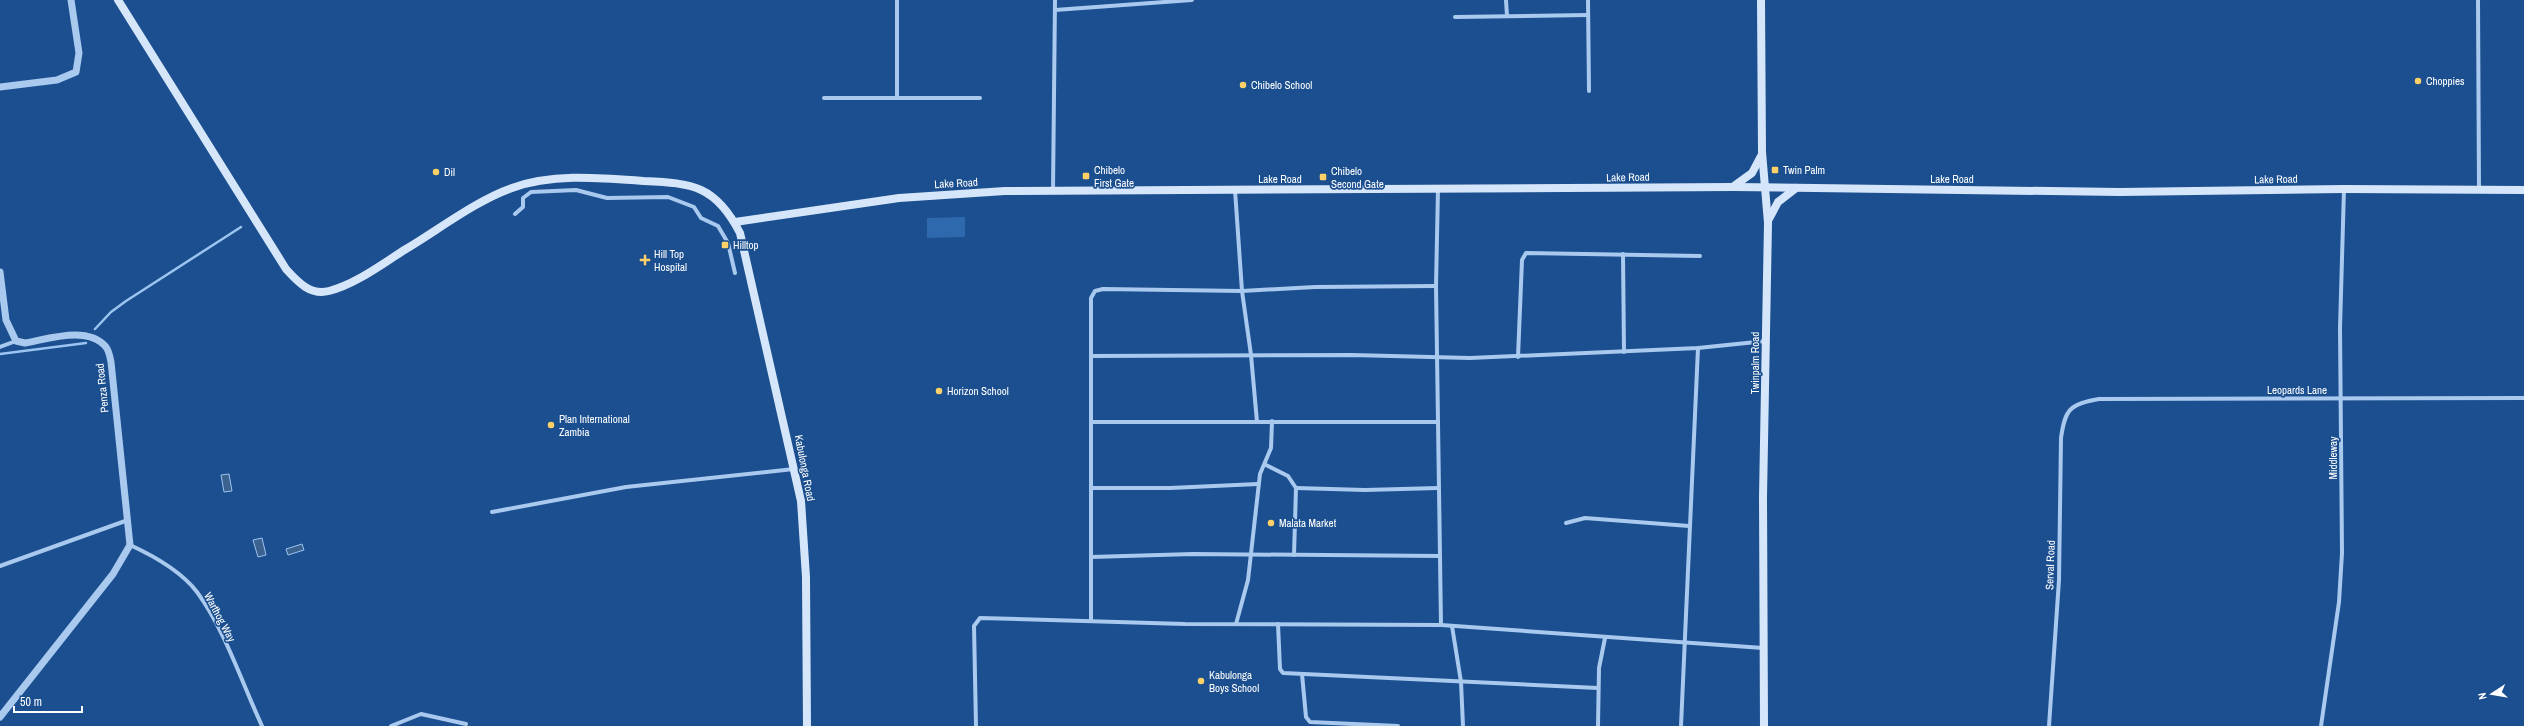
<svg xmlns="http://www.w3.org/2000/svg" width="2524" height="726" font-family="'Archivo Narrow',sans-serif">
  <rect width="100%" height="100%" fill="#1b4f8f"/>
  <polygon fill="#2e69ad" points="965,217 965,237 927,238 927,218"/>
  <g fill="#3c6290" stroke="#9cc4f0">
    <polygon points="229,474 232,491 224,492 221,475"/>
    <polygon points="262,538 266,555 258,557 253,540"/>
    <polygon points="302,544 304,550 288,555 286,549"/>
  </g>
  <g fill="none" stroke-linecap="round" stroke-linejoin="round">
    <g stroke="#9cc4f0" stroke-width="2.5">
      <polyline points="95,329 111,312 126,301 241,227"/>
      <polyline points="0,354 86,343"/>
    </g>
    <g stroke="#a9c9ee" stroke-width="4">
      <polyline points="897,0 897,97"/>
      <polyline points="1506,0 1507,16"/>
      <polyline points="1588,0 1589,91"/>
      <polyline points="2478,0 2479,190"/>
      <polyline points="1055,10 1192,0"/>
      <polyline points="1455,17 1588,15"/>
      <polyline points="824,98 980,98"/>
      <polyline points="1438,189 1436,286 1441,625"/>
      <polyline points="1235,190 1242,291 1251,355 1257,422"/>
      <polyline points="1053,191 1055,0"/>
      <polyline points="515,214 523,207 523,198 531,192 576,190 607,198 668,197 694,207 701,218 718,226 728,243 735,273"/>
      <polyline points="1623,254 1624,352"/>
      <polyline points="0,347 16,341"/>
      <polyline points="1091,356 1352,355 1470,358 1698,348 1766,341"/>
      <polyline points="1518,357 1522,260 1526,253 1700,256"/>
      <polyline points="1091,422 1438,422"/>
      <polyline points="1266,465 1288,476 1296,488 1294,555"/>
      <polyline points="1091,488 1170,488 1258,484"/>
      <polyline points="1296,488 1365,490 1438,488"/>
      <polyline points="492,512 626,487 794,469"/>
      <polyline points="1566,523 1585,518 1689,526"/>
      <path d="M 130,545 C 154,556 181,571 197,592 C 225,630 242,683 262,726"/>
      <polyline points="1091,557 1193,554 1440,556"/>
      <polyline points="0,566 128,520"/>
      <polyline points="1091,621 1091,298 1095,291 1103,289 1242,291 1315,287 1436,286"/>
      <polyline points="1236,624 1248,580 1260,474 1271,448 1272,421"/>
      <polyline points="1278,624 1280,669 1283,673 1598,688"/>
      <polyline points="1452,626 1461,682 1463,726"/>
      <polyline points="1302,674 1306,717 1310,722 1398,726"/>
      <polyline points="391,726 421,714 466,724"/>
      <polyline points="976,726 974,626 980,618 1185,624 1441,625 1763,648"/>
      <polyline points="1598,726 1599,668 1605,638"/>
      <polyline points="1681,726 1698,348"/>
      <path d="M 2049,726 L 2059,580 L 2061,438 C 2065,409 2070,404 2099,399 L 2524,398"/>
      <polyline points="2321,726 2339,602 2342,553 2340,328 2344,189"/>
    </g>
    <g stroke="#a9c9ee" stroke-width="7">
      <polyline points="0,87 57,80 76,72 79,53 71,0"/>
      <path d="M 0,272 L 6,320 L 16,341 L 25,343 C 48,339 88,325 106,347 C 109,351 110,357 111,362 L 130,545 L 113,574 L 0,717"/>
    </g>
    <g stroke="#d6e6fa" stroke-width="8">
      <path d="M 118,0 L 286,269 C 297,281 310,296 329,291 C 356,284 382,264 406,249 C 438,230 477,200 512,188 C 553,173 602,178 644,181 C 693,183 716,186 740,233 L 801,501 L 806,577 L 807,726"/>
      <polyline points="1761,0 1762,152 1768,223 1763,497 1764,726"/>
      <polyline points="1734,186 1752,173 1761,156"/>
      <polyline points="1769,219 1778,202 1796,188"/>
      <polyline points="735,222 899,198 1005,191 1733,187 2120,192 2344,189 2524,190"/>
    </g>
  </g>
  <g fill="#ffd166" stroke="#1b4f8f" stroke-width="1.5">
    <circle cx="2418" cy="81" r="4"/>
    <circle cx="1243" cy="85" r="4"/>
    <rect x="1771" y="166" width="8" height="8" rx="2"/>
    <circle cx="436" cy="172" r="4"/>
    <rect x="1082" y="172" width="8" height="8" rx="2"/>
    <rect x="1319" y="173" width="8" height="8" rx="2"/>
    <rect x="721" y="241" width="8" height="8" rx="2"/>
    <path d="M643 254h4v4h4v4h-4v4h-4v-4h-4v-4h4z"/>
    <circle cx="939" cy="391" r="4"/>
    <circle cx="551" cy="425" r="4"/>
    <circle cx="1271" cy="523" r="4"/>
    <circle cx="1201" cy="681" r="4"/>
  </g>
  <g text-anchor="middle" dominant-baseline="central" stroke-width="3.5" stroke-linejoin="round" paint-order="stroke">
    <g font-size="11" fill="#fff" stroke="#1b4f8f" text-anchor="start">
      <text x="2426" y="81">Choppies</text>
      <text x="1251" y="85">Chibelo School</text>
      <text x="1094" y="170">Chibelo<tspan x="1094" dy="13">First Gate</tspan></text>
      <text x="1783" y="170">Twin Palm</text>
      <text x="1331" y="171">Chibelo<tspan x="1331" dy="13">Second Gate</tspan></text>
      <text x="444" y="172">Dil</text>
      <text x="733" y="245">Hilltop</text>
      <text x="654" y="254">Hill Top<tspan x="654" dy="13">Hospital</tspan></text>
      <text x="947" y="391">Horizon School</text>
      <text x="559" y="419">Plan International<tspan x="559" dy="13">Zambia</tspan></text>
      <text x="1279" y="523">Malata Market</text>
      <text x="1209" y="675">Kabulonga<tspan x="1209" dy="13">Boys School</tspan></text>
    </g>
    <g font-size="11" fill="#fff" stroke="#1b4f8f">
      <text transform="translate(1628 177) rotate(-1)">Lake Road</text>
      <text x="1280" y="179">Lake Road</text>
      <text x="1952" y="179">Lake Road</text>
      <text transform="translate(2276 179) rotate(-1)">Lake Road</text>
      <text transform="translate(956 183) rotate(-3)">Lake Road</text>
      <text transform="translate(1755 363) rotate(-90)">Twinpalm Road</text>
      <text transform="translate(102 388) rotate(-96)">Penza Road</text>
      <text x="2297" y="390">Leopards Lane</text>
      <text transform="translate(2333 458) rotate(-90)">Middleway</text>
      <text transform="translate(805 468) rotate(79)">Kabulonga Road</text>
      <text transform="translate(2050 565) rotate(-88)">Serval Road</text>
      <text transform="translate(220 617) rotate(62)">Warthog Way</text>
    </g>
  </g>
  <g transform="translate(2492 694) rotate(258)" stroke="#1b4f8f" stroke-width="3" paint-order="stroke">
  <path d="M0-3L7 15L0 10L-7 15Z" fill="#ffffff"/>
  <text y="-6" font-size="11" font-weight="bold" text-anchor="middle" fill="#ffffff">N</text>
  </g>
  <path d="M14 706v6h68v-6" fill="none" stroke="#ffffff" stroke-width="2"/>
  <text x="20" y="706" font-size="12" fill="#ffffff" stroke="#1b4f8f" stroke-width="3" paint-order="stroke">50 m</text>
</svg>
